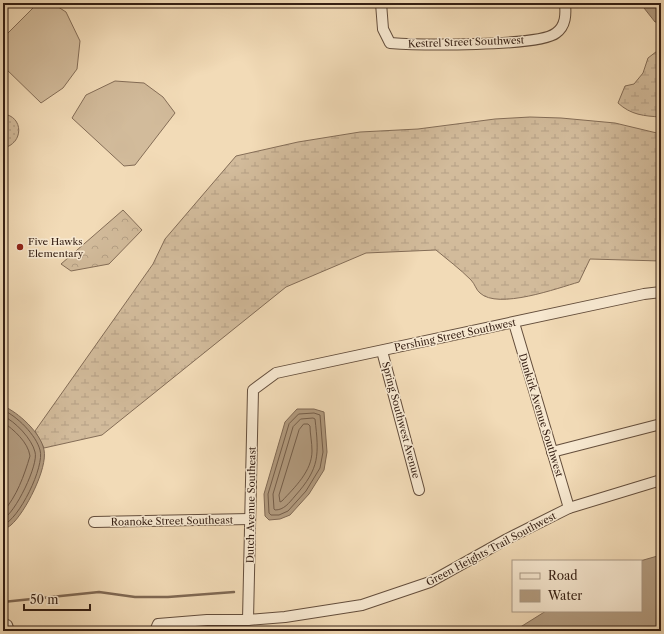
<svg xmlns="http://www.w3.org/2000/svg" width="664" height="634" font-family="'Libre Caslon Text',serif">
  <defs>
    <pattern id="grass-dots" width="8" height="8" patternUnits="userSpaceOnUse"><rect width="8" height="8" fill="#d2bb9b"/><path d="M2 2h.1M6 6h.1" fill="none" stroke="#b5a085" stroke-width="1.8" stroke-linecap="round"/></pattern>
    <pattern id="forest-crowns" width="20" height="18" patternUnits="userSpaceOnUse"><rect width="20" height="18" fill="#d2bb9b"/><path d="M2 6a3 3 0 1 1 6 0M12 15a3 3 0 1 1 6 0" fill="none" stroke="#b5a085"/></pattern>
    <pattern id="wetland-marsh" width="20" height="14" patternUnits="userSpaceOnUse"><rect width="20" height="14" fill="#d2bb9b"/><path d="M1 5h8M5 5V1M11 12h8M15 12V8" fill="none" stroke="#b5a085"/></pattern>
  </defs>
  <rect width="100%" height="100%" fill="#f2dbb7"/>
  <filter id="stains"><feTurbulence type="fractalNoise" baseFrequency=".005" numOctaves="4"/><feColorMatrix values="0 0 0 0 .2 0 0 0 0 .09 0 0 0 0 .02 0 0 0 .5 -.17"/></filter>
  <radialGradient id="worn" r=".72"><stop offset=".6" stop-color="#630" stop-opacity="0"/><stop offset="1" stop-color="#630" stop-opacity=".3"/></radialGradient>
  <path fill="url(#grass-dots)" stroke="#846d57" d="M 3,114 C 24,116 24,144 3,148 Z"/>
  <polygon fill="url(#forest-crowns)" stroke="#846d57" points="123,210 142,230 109,264 71,271 61,264"/>
  <g fill="url(#wetland-marsh)" stroke="#846d57">
    <path d="M 661,48 L 661,117 C 644,116 631,115 618,103 L 625,86 L 634,84 L 643,73 L 648,58 Z"/>
    <path d="M 530,117 L 561,118 L 615,123 L 661,134 L 661,261 L 590,259 L 579,282 C 558,288 498,310 480,293 C 476,290 475,284 471,280 C 460,269 448,260 436,250 L 366,253 L 286,287 L 102,435 L 44,448 L 35,431 L 153,264 L 165,239 L 236,156 L 298,142 L 360,132 L 418,129 L 495,119 Z"/>
  </g>
  <g fill="#d2bb9b" stroke="#846d57">
    <polygon points="38,3 52,3 66,12 80,41 77,69 63,88 41,103 3,66 3,38"/>
    <polygon points="115,81 144,83 163,97 175,113 135,165 124,166 72,118 86,95"/>
  </g>
  <g fill="#b29b7f" stroke="#806954">
    <polygon points="643,3 661,3 661,22 655,22 644,8"/>
    <path d="M 3,406 C 18,412 41,433 44,450 C 48,468 25,513 11,525 C 9,527 6,528 3,529 Z"/>
    <polygon points="297,409 314,409 324,412 327,452 324,470 309,494 290,515 280,519 269,520 265,516 264,494 285,422"/>
    <polygon points="661,555 661,631 514,631 546,611 641,611 641,561 640,561"/>
  </g>
  <g fill="none" stroke-linecap="round" stroke-linejoin="round">
    <g stroke="#745d49" stroke-width="1">
      <path d="M 3,410 C 17,416 36,435 40,450 C 45,466 19,520 3,525"/>
      <polygon points="299,414 314,413 320,415 323,452 320,468 306,491 288,511 279,515 271,515 269,513 268,494 289,424"/>
      <path d="M 3,416 C 15,421 32,439 35,452 C 39,464 15,514 3,519"/>
      <path d="M 301,419 L 313,418 L 315,419 C 319,455 320,468 295,496 C 289,503 284,510 275,510 L 274,509 L 273,494 L 293,427 Z"/>
      <path d="M 3,422 C 14,430 28,442 30,456 C 24,476 17,496 3,512"/>
      <path d="M 304,424 L 308,424 L 310,426 C 310,434 312,442 312,451 C 312,471 295,487 282,501 L 280,502 L 279,495 L 299,430 Z"/>
    </g>
    <polyline stroke="#806954" stroke-width="2.5" points="3,602 99,592 135,597 168,597 234,592"/>
    <g stroke="#644e3c" stroke-width="12">
      <g id="minor">
        <path d="M 381,3 L 383,29 L 390,43 C 416,45 539,47 556,33 C 566,26 566,14 565,3"/>
        <polyline points="514,323 569,508"/>
        <polyline points="382,351 419,490"/>
        <polyline points="552,452 661,424"/>
        <polyline points="94,522 250,519"/>
        <polyline points="248,620 253,390 276,373 644,294 661,292"/>
        <polyline points="7,625 9,631"/>
        <polyline points="155,631 158,624 207,620 248,620 285,617 362,605 430,582 507,539 569,508 661,480"/>
      </g>
    </g>
    <use href="#minor" stroke="#f7e8d0" stroke-width="10"/>
  </g>
  <circle fill="#8f2418" stroke="#f7e8d0" stroke-width="1.5" cx="20" cy="247" r="4"/>
  <g text-anchor="middle" dominant-baseline="central" stroke-width="3" stroke-linejoin="round" paint-order="stroke">
    <g font-size="10" fill="#351f13" stroke="#f7e8d0">
      <text transform="translate(466 42) rotate(-2)">Kestrel Street Southwest</text>
      <text transform="translate(455 335) rotate(-12)">Pershing Street Southwest</text>
      <text transform="translate(541 415) rotate(73)">Dunkirk Avenue Southwest</text>
      <text transform="translate(401 420) rotate(75)">Spring Southwest Avenue</text>
      <text transform="translate(251 505) rotate(-89)">Dutch Avenue Southeast</text>
      <text transform="translate(172 521) rotate(-1)">Roanoke Street Southeast</text>
      <text transform="translate(491 549) rotate(-28)">Green Heights Trail Southwest</text>
    </g>
    <g font-size="10" fill="#351f13" stroke="#f7e8d0" text-anchor="start">
      <text x="28" y="241">Five Hawks<tspan x="28" dy="12">Elementary</tspan></text>
    </g>
  </g>
  <rect width="664" height="634" fill="none" stroke="#f2dbb7" stroke-width="16"/>
  <rect x="4" y="4" width="656" height="626" fill="none" stroke="#351f13" stroke-width="2"/>
  <rect x="8" y="8" width="648" height="618" fill="none" stroke="#351f13"/>
  <rect x="512" y="560" width="130" height="52" fill="#f7e8d0" stroke="#a99884"/>
  <rect x="520" y="573" width="20" height="6" fill="#f7e8d0" stroke="#a99884"/>
  <text x="548" y="580" font-size="12" fill="#351f13">Road</text>
  <rect x="520" y="590" width="20" height="12" fill="#b29b7f" stroke="#a99884"/>
  <text x="548" y="600" font-size="12" fill="#351f13">Water</text>
  <path d="M24 604v6h66v-6" fill="none" stroke="#351f13" stroke-width="2"/>
  <text x="30" y="604" font-size="12" fill="#351f13" stroke="#f7e8d0" stroke-width="3" paint-order="stroke">50 m</text>
  <rect width="100%" height="100%" filter="url(#stains)"/>
  <rect width="100%" height="100%" fill="url(#worn)"/>
</svg>
